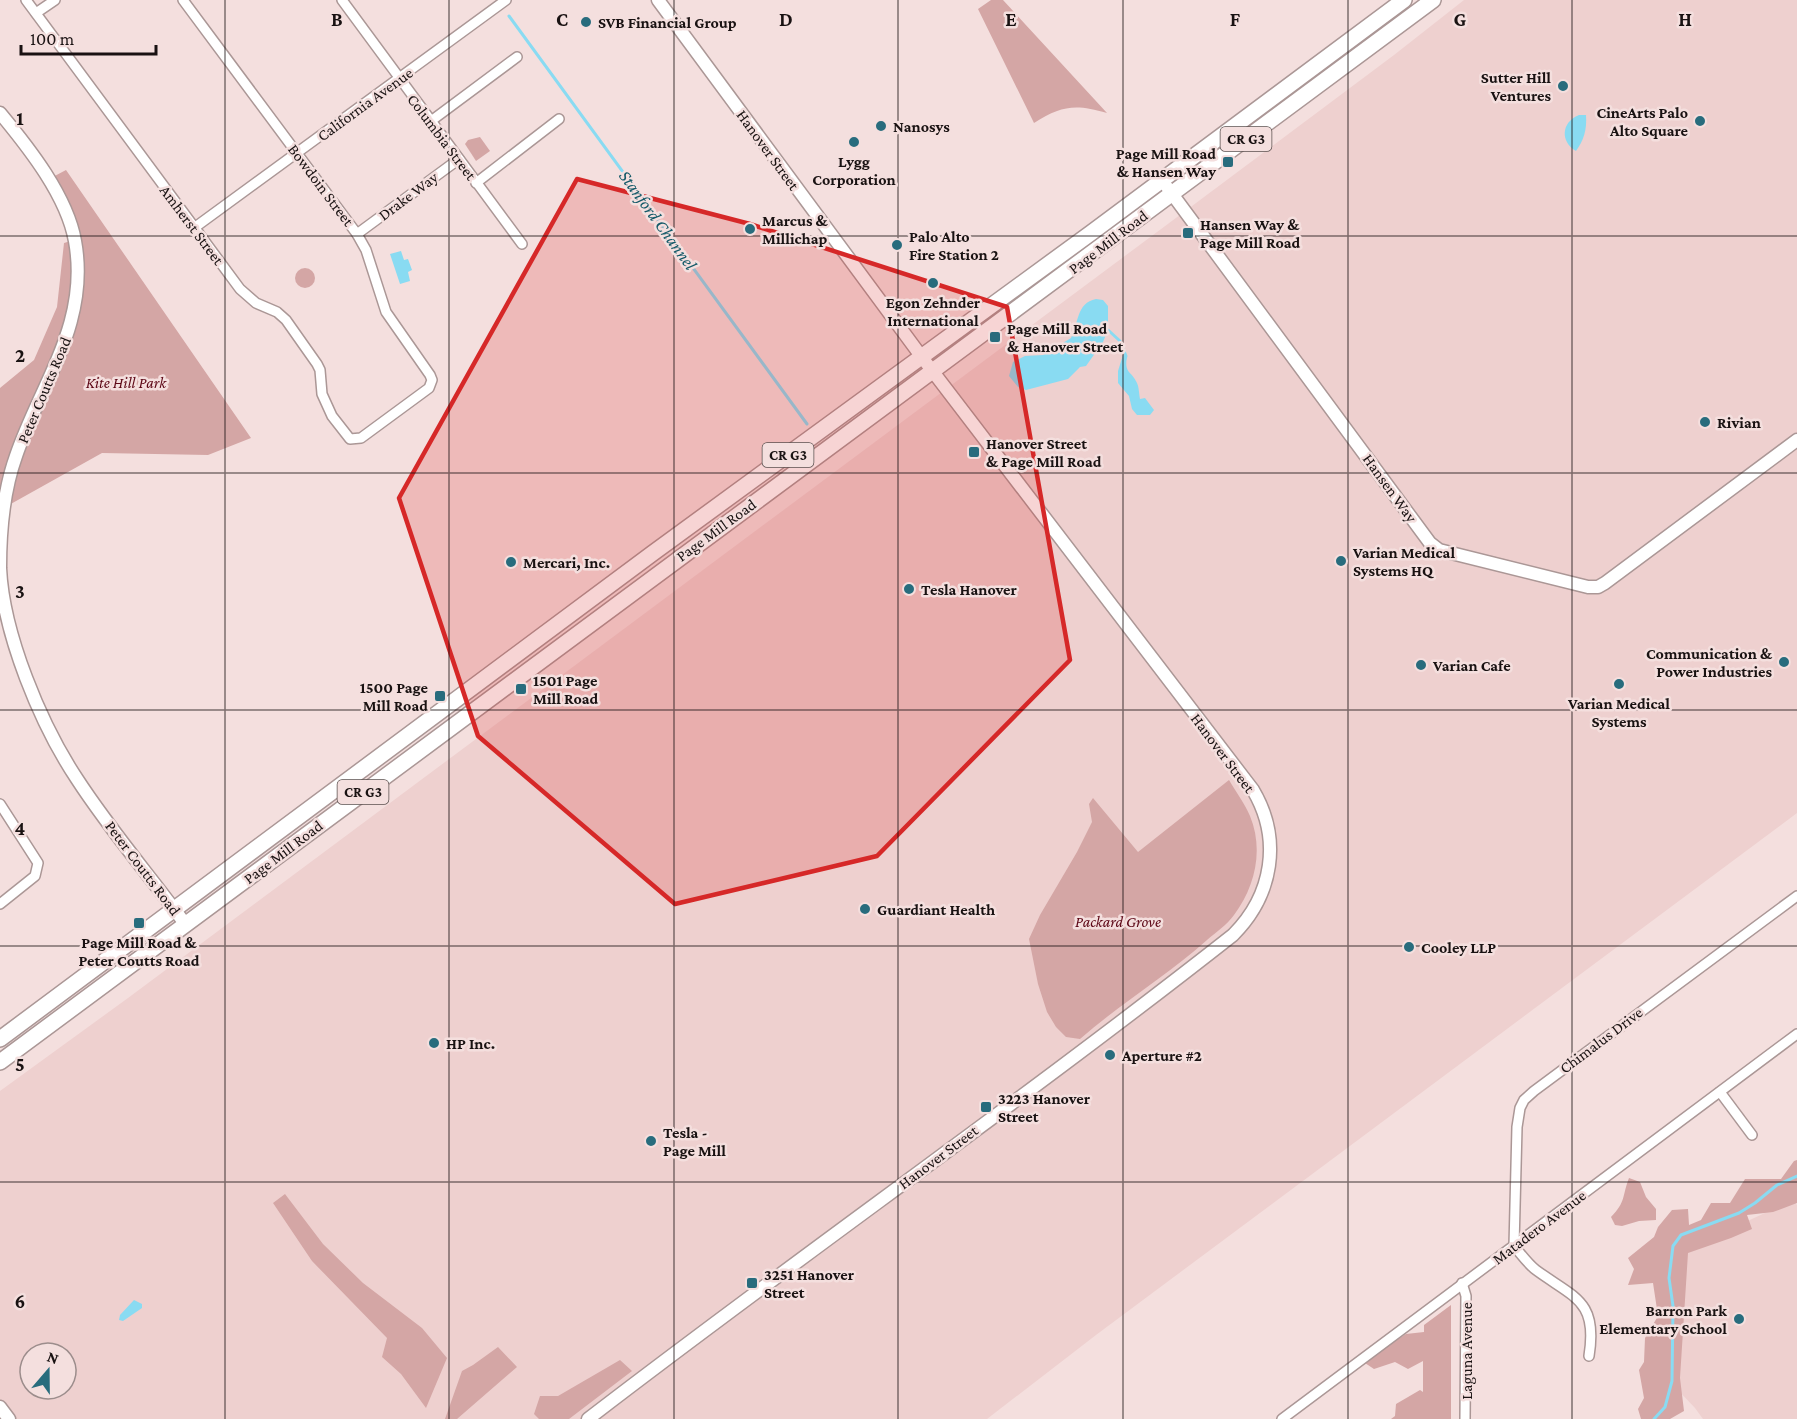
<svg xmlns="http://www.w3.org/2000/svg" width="1797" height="1419" font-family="'Crimson Pro',serif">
  <rect width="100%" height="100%" fill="#f4dfde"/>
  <g fill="#eed0cf" fill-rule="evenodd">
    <path d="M 1464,0 L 1797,0 L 1797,813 L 1096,1335 L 987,1419 L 0,1419 L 0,1091 L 128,998 L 1192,206 L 1394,55 ZM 30,1353 L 66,1353 L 66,1389 L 30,1389 Z"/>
    <polygon points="1793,1200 1797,1205 1797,1419 1703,1419 1695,1408 1675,1387 1685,1250"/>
  </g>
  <g fill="#d4a6a5">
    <path d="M 991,0 L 1003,0 L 1107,113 C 1076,104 1062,105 1034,123 L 978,9 Z"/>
    <polygon points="480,137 490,151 476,161 465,144 468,140"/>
    <polygon points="66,170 251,438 208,455 102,453 0,510 0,388 34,360 57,307 64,243 74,240 49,179"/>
    <circle cx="305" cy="278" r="10"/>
    <path d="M 1229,780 C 1236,792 1245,804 1250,816 C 1264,850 1255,887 1234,915 C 1227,925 1216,932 1207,940 C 1167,976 1121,1003 1080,1039 L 1066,1037 L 1056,1027 L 1047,1012 L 1038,984 L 1029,939 L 1040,915 L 1077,852 L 1092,822 L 1089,804 L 1093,798 L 1138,852 Z"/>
    <polygon points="1797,1160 1797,1203 1773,1212 1747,1215 1752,1229 1731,1238 1688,1253 1680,1378 1684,1411 1670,1419 1641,1419 1638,1409 1644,1398 1639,1370 1644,1362 1645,1338 1658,1316 1653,1283 1628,1285 1634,1269 1628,1258 1654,1237 1658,1227 1672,1210 1688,1209 1689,1225 1701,1220 1711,1203 1730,1203 1745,1179 1781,1179 1794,1161"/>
    <path d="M 1629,1178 L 1640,1182 L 1646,1197 L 1656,1209 L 1656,1220 L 1639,1221 L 1622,1226 L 1615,1225 L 1611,1217 C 1626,1202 1622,1196 1629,1178 Z"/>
    <polygon points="285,1194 323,1244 363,1283 422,1328 447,1358 426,1408 401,1374 382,1357 387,1338 312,1261 273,1203"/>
    <polygon points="1451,1305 1451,1419 1391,1419 1395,1416 1396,1404 1420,1390 1423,1392 1423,1361 1408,1369 1395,1362 1374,1369 1365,1363 1378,1352 1406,1334 1424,1332 1424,1325"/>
    <polygon points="498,1347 517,1367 457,1419 445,1419 462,1371 473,1365"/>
    <polygon points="620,1360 632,1371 569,1419 539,1419 534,1414 540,1396 558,1396"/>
  </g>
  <g fill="#89dbf2">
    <path d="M 1579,115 L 1586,115 C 1587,129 1584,140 1576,151 C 1560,142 1561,122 1579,115 Z"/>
    <polygon points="401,251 404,260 408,259 412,270 408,272 410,281 400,284 390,254"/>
    <path d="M 1096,299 L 1103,300 L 1108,306 L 1108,330 L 1103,342 L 1086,366 L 1080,367 L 1068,379 L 1026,390 L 1018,387 L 1009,376 L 1013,362 L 1025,356 L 1043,355 L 1071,338 C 1079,323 1076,303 1096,299 Z"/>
    <path d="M 1123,355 L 1127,356 C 1124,374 1131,370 1137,383 C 1139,387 1139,394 1140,399 L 1145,398 L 1154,410 L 1150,415 L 1137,415 L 1132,409 L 1129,396 L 1118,383 L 1118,371 Z"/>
    <polygon points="134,1300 142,1304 142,1308 123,1321 119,1320 120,1315"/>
  </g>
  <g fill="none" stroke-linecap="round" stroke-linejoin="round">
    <g stroke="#89dbf2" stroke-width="3">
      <polyline points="509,16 807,424"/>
      <polyline points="1108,330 1120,341 1126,356 1125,359"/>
      <polyline points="1654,1419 1665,1407 1672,1381 1673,1306 1669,1278 1673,1246 1681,1235 1739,1213 1755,1203 1777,1185 1797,1176"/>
    </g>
    <g stroke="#ab9796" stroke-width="12">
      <g id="minor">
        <polyline points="26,0 240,289 256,303 277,312 286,320 317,364 320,370 322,394 332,416 350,439 361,438 429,388 432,380 430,375 386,312 366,250 357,234 183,0"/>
        <polyline points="342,0 522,244"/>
        <polyline points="36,13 55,0"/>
        <polyline points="431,121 517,57"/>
        <polyline points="476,183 559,119"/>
        <polyline points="194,228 506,0"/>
        <polyline points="357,234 459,159"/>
        <polyline points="0,804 38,863 35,876 0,904"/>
        <polyline points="1720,1092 1752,1135"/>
        <polyline points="1462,1283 1466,1296 1465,1419"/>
        <path d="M 1589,1356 C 1598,1300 1574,1298 1536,1270 C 1528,1264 1521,1254 1514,1246 L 1517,1127 L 1520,1108 L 1524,1100 L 1534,1091 L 1797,896"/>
        <polyline points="1282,1419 1797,1034"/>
      </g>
    </g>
    <g stroke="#ab9796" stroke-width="15">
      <g id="tertiary">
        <path d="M 0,113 C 29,148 67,196 75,241 C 90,323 41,383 16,456 C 3,492 0,530 0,568 C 3,634 41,725 77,779 C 110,830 150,876 186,925"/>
        <polyline points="1167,187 1430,543 1439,550 1588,587 1598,587 1605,583 1797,440"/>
        <polyline points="0,1407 9,1419"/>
        <path d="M 588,1419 C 801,1255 1022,1101 1233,935 C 1273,895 1282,839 1253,790 L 921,356 L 658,0"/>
      </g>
    </g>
    <g stroke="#ab9796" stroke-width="18">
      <g id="primary">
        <polyline points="0,1039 653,553 1091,233 1404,0"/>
        <polyline points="0,1062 1433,0"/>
      </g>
    </g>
    <use href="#minor" stroke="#fff" stroke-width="9"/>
    <use href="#tertiary" stroke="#fff" stroke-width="12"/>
    <use href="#primary" stroke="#fff" stroke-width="15"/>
  </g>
  <path fill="#d62828" fill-opacity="0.2" stroke="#d62828" stroke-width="4.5" stroke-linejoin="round" d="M 577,179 L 750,224 L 1007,307 L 1070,660 L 877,856 L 675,904 L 478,736 L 399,498 Z"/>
  <path fill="none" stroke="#191212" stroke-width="1.5" stroke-opacity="0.55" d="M 225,0 L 225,1419M 449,0 L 449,1419M 674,0 L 674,1419M 898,0 L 898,1419M 1123,0 L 1123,1419M 1348,0 L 1348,1419M 1572,0 L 1572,1419M 0,236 L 1797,236M 0,473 L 1797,473M 0,710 L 1797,710M 0,946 L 1797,946M 0,1182 L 1797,1182"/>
  <g fill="#286c7d" stroke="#f4dfde" stroke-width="2">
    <circle cx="586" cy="22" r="6"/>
    <circle cx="1563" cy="86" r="6"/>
    <circle cx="1700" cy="121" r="6"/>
    <circle cx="881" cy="126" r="6"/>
    <circle cx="854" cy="142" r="6"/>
    <rect x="1222" y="156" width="12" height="12" rx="3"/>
    <circle cx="750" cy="229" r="6"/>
    <rect x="1182" y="227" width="12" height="12" rx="3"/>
    <circle cx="897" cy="245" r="6"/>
    <circle cx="933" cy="283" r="6"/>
    <rect x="989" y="331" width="12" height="12" rx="3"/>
    <circle cx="1705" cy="422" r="6"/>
    <rect x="968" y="446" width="12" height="12" rx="3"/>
    <circle cx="1341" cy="561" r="6"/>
    <circle cx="511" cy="562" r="6"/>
    <circle cx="909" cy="589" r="6"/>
    <circle cx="1784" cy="662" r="6"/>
    <circle cx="1421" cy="665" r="6"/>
    <circle cx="1619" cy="684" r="6"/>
    <rect x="515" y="683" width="12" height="12" rx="3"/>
    <rect x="434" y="690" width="12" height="12" rx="3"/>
    <circle cx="865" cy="909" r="6"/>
    <rect x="133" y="917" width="12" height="12" rx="3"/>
    <circle cx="1409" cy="947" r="6"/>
    <circle cx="434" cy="1043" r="6"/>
    <circle cx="1110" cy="1055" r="6"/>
    <rect x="980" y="1101" width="12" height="12" rx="3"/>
    <circle cx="651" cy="1141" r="6"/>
    <rect x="746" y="1277" width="12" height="12" rx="3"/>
    <circle cx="1739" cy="1319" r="6"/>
  </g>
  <g text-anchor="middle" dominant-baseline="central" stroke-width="5" stroke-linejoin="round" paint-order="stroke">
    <g fill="#f4dfde" stroke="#5b504f" stroke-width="1.5">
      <rect x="1220.5" y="127" width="51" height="24" rx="4.5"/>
      <rect x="762.5" y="443" width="51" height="24" rx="4.5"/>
      <rect x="337.5" y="780" width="51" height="24" rx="4.5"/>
    </g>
    <g font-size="15" font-weight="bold" fill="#191212">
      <text x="1246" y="139">CR G3</text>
      <text x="788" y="455">CR G3</text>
      <text x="363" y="792">CR G3</text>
    </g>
    <g font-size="16" font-weight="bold" fill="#191212" stroke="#f4dfde" text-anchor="start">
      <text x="598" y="22">SVB Financial Group</text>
      <text x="1551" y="77" text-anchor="end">Sutter Hill<tspan x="1551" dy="18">Ventures</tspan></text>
      <text x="1688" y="112" text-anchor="end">CineArts Palo<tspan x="1688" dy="18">Alto Square</tspan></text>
      <text x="893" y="126">Nanosys</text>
      <text x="1216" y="153" text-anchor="end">Page Mill Road<tspan x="1216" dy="18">&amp; Hansen Way</tspan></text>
      <text x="854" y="161" text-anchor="middle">Lygg<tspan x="854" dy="18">Corporation</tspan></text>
      <text x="762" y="220">Marcus &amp;<tspan x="762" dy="18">Millichap</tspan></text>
      <text x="1200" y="224">Hansen Way &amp;<tspan x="1200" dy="18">Page Mill Road</tspan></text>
      <text x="909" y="236">Palo Alto<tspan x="909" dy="18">Fire Station 2</tspan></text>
      <text x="933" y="302" text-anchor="middle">Egon Zehnder<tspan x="933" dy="18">International</tspan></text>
      <text x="1007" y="328">Page Mill Road<tspan x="1007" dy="18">&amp; Hanover Street</tspan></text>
      <text x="1717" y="422">Rivian</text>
      <text x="986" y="443">Hanover Street<tspan x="986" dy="18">&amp; Page Mill Road</tspan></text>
      <text x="1353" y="552">Varian Medical<tspan x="1353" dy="18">Systems HQ</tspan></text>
      <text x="523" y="562">Mercari, Inc.</text>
      <text x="921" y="589">Tesla Hanover</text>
      <text x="1772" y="653" text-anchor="end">Communication &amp;<tspan x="1772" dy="18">Power Industries</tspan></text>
      <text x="1433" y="665">Varian Cafe</text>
      <text x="533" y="680">1501 Page<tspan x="533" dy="18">Mill Road</tspan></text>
      <text x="428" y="687" text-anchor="end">1500 Page<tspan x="428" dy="18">Mill Road</tspan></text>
      <text x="1619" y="703" text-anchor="middle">Varian Medical<tspan x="1619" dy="18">Systems</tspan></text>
      <text x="877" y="909">Guardiant Health</text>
      <text x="139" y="942" text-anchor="middle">Page Mill Road &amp;<tspan x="139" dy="18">Peter Coutts Road</tspan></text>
      <text x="1421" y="947">Cooley LLP</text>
      <text x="446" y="1043">HP Inc.</text>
      <text x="1122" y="1055">Aperture #2</text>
      <text x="998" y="1098">3223 Hanover<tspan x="998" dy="18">Street</tspan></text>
      <text x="663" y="1132">Tesla -<tspan x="663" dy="18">Page Mill</tspan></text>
      <text x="764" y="1274">3251 Hanover<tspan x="764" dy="18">Street</tspan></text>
      <text x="1727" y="1310" text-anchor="end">Barron Park<tspan x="1727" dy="18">Elementary School</tspan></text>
    </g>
    <g font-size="16" fill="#191212" stroke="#f4dfde">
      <text transform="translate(365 104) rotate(-36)">California Avenue</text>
      <text transform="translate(442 137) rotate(53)">Columbia Street</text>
      <text transform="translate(768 150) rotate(54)">Hanover Street</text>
      <text transform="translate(321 185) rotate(53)">Bowdoin Street</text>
      <text transform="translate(408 196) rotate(-37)">Drake Way</text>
      <text transform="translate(192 225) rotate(53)">Amherst Street</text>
      <text transform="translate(1108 242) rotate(-37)">Page Mill Road</text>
      <text transform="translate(44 390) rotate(-67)">Peter Coutts Road</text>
      <text transform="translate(1390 488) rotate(54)">Hansen Way</text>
      <text transform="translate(716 530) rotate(-36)">Page Mill Road</text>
      <text transform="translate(1223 753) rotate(53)">Hanover Street</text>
      <text transform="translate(283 852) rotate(-37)">Page Mill Road</text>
      <text transform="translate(143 868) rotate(53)">Peter Coutts Road</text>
      <text transform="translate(1601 1040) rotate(-37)">Chimalus Drive</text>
      <text transform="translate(938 1157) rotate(-37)">Hanover Street</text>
      <text transform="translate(1539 1227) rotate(-37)">Matadero Avenue</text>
      <text transform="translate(1466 1351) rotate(-90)">Laguna Avenue</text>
    </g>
    <g font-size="16" font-style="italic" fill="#5d0716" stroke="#f4dfde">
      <text x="126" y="382">Kite Hill Park</text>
      <text x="1118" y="921">Packard Grove</text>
    </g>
    <g font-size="18" font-style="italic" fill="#135968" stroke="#f4dfde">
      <text transform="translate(658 220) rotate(54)">Stanford Channel</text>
    </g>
  </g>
  <g font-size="20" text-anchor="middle" font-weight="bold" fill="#191212" stroke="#f4dfde" stroke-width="5" stroke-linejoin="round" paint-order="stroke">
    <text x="337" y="26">B</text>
    <text x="562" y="26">C</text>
    <text x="786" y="26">D</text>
    <text x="1011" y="26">E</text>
    <text x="1235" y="26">F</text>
    <text x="1460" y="26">G</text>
    <text x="1685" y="26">H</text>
    <text x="20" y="125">1</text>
    <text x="20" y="362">2</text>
    <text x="20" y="598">3</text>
    <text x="20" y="835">4</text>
    <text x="20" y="1071">5</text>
    <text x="20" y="1308">6</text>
  </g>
  <g transform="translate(48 1371) rotate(20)"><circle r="28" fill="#f4dfde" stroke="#9c8d8c" stroke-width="1.5"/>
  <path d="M0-4.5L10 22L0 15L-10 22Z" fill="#286c7d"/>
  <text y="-9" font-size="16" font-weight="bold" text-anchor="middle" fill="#191212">N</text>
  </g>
  <path d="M21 45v9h135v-9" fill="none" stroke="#191212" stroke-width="3"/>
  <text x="30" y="45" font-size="18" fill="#191212" stroke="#f4dfde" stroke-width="4.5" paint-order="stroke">100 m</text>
</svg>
